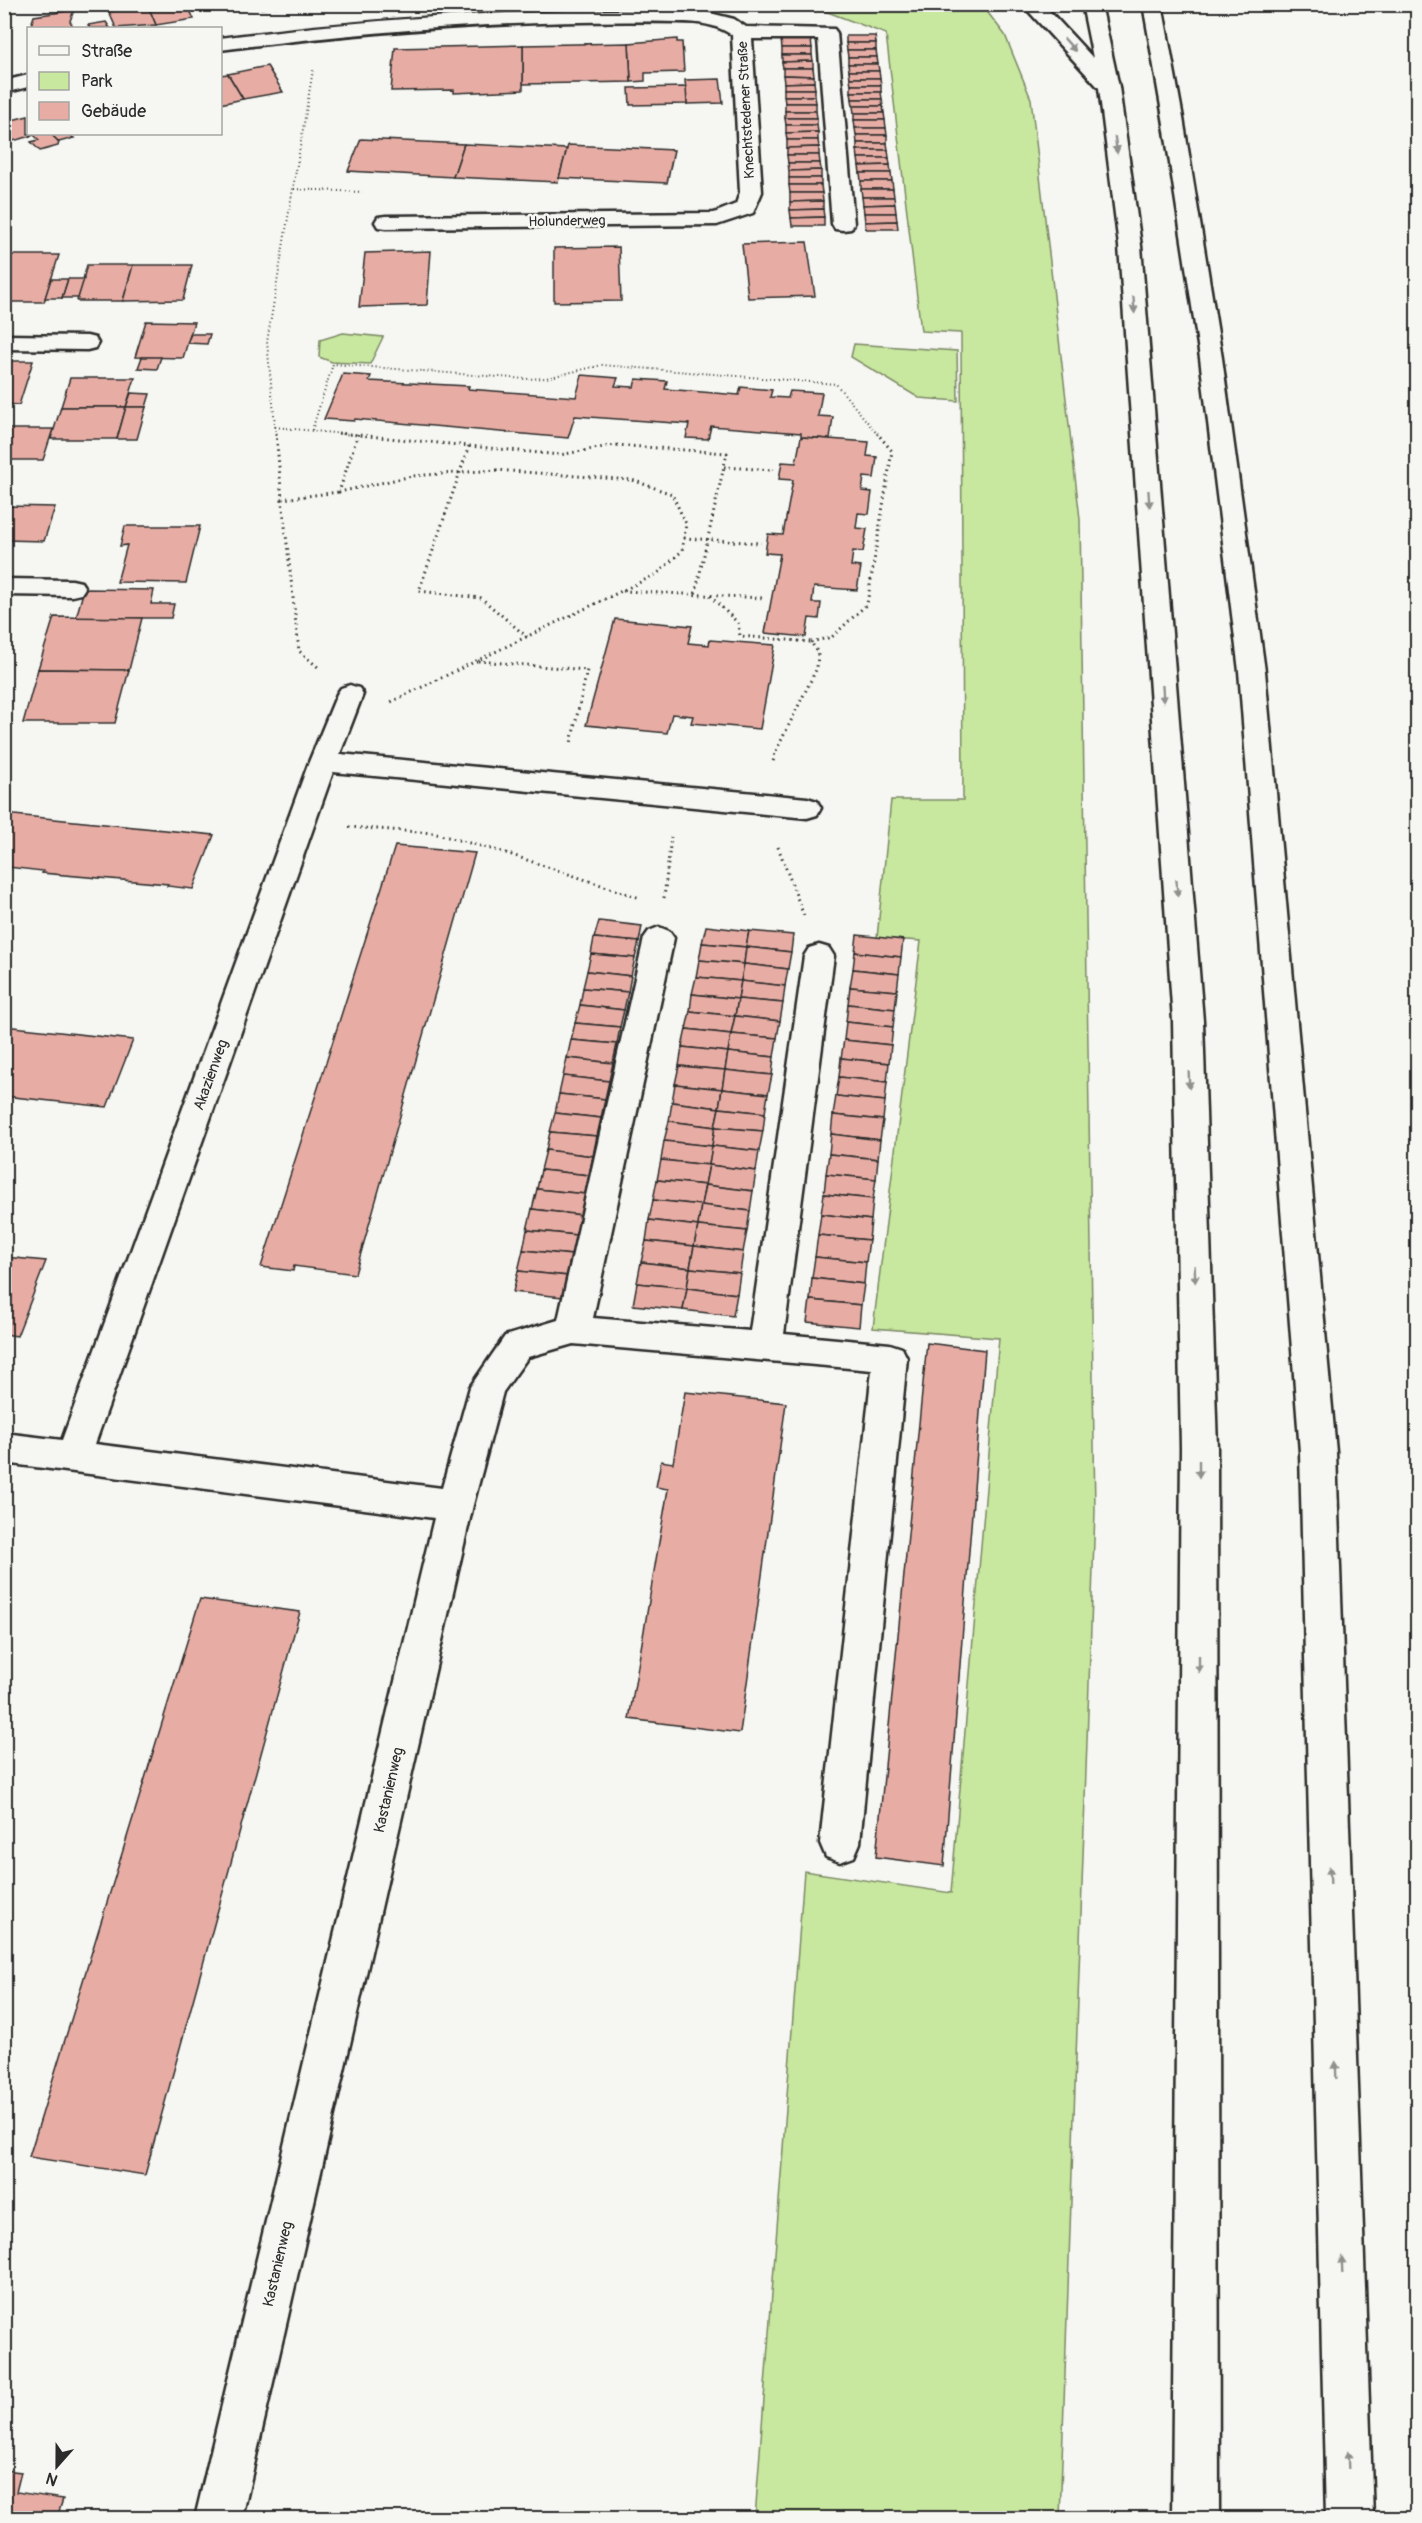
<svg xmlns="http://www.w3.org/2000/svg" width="1422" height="2523" font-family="Pangolin,sans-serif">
  <rect width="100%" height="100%" fill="#f6f6f2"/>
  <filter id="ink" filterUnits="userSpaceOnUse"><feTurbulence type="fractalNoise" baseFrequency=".0167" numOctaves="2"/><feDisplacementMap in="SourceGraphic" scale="12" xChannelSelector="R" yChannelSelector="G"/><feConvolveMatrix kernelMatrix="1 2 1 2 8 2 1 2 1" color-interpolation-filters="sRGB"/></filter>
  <g filter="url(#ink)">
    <g fill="#c8e79f" stroke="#7a8965" stroke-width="1.5">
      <polygon points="809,5 982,5 1005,35 1031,99 1080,519 1095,1511 1060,2518 755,2518 804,1871 951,1893 999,1338 873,1328 921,941 877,938 891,800 963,800 961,333 921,331 886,34"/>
      <polygon points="343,333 383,337 370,364 332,362 319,357 320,340"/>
      <polygon points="854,344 957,351 958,401 919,398 851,357"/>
    </g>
    <g fill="#e7ada4" stroke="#2b2b2b" stroke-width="1.5">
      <polygon points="158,4 187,4 194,19 156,25 148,6"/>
      <polygon points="237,4 278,4 279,6 238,10"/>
      <polygon points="148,6 156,25 116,28 109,12"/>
      <polygon points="74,10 70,21 74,28 30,28 34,16"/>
      <polygon points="106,22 110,28 90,28 88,25"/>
      <polygon points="846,36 875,36 876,43 846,43"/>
      <polygon points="677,39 677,42 682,42 684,72 645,73 645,81 631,82 629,43"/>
      <polygon points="781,40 811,40 812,48 782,48"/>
      <polygon points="629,43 631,82 523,84 523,45"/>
      <polygon points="846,43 876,43 876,50 847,50"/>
      <polygon points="523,45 523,90 454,93 454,90 391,91 395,48"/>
      <rect x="782" y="48" width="30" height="7"/>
      <polygon points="847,50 876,50 877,57 848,57"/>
      <polygon points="782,55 812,55 813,61 782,62"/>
      <polygon points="848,57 877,57 878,64 848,64"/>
      <polygon points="813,61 813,68 783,68 782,62"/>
      <polygon points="848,64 878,64 879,71 849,71"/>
      <polygon points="267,66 283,92 243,99 228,74"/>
      <polygon points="783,68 813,68 814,76 783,75"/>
      <polygon points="849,71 879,71 880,78 850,78"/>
      <polygon points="228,74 243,99 220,104 220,75"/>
      <polygon points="783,75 814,76 814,82 784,83"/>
      <polygon points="850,78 880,78 881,85 851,85"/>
      <polygon points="720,79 723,103 687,104 685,80"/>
      <polygon points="814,82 815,89 784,89 784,83"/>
      <rect x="851" y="85" width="30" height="7"/>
      <polygon points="686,87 687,104 630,105 629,88"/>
      <rect x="784" y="89" width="31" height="7"/>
      <polygon points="851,92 881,92 882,99 852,99"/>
      <polygon points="784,96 815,96 816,103 785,103"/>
      <polygon points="852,99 882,99 883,106 853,106"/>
      <rect x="785" y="103" width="31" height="8"/>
      <polygon points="853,106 883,106 884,113 854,113"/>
      <polygon points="785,111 816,111 817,118 785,118"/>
      <polygon points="854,113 884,113 885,120 854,120"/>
      <polygon points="28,116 28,134 51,134 59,142 58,146 40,151 31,142 39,140 34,135 13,141 4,131 4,122"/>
      <polygon points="785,118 817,118 817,125 786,125"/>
      <polygon points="854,120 885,120 886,128 855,128"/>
      <polygon points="786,125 817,125 818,132 786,133"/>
      <polygon points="855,128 886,128 887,135 856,135"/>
      <polygon points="818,132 818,140 787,140 786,133"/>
      <polygon points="51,134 68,134 74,138 59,142"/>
      <polygon points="856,135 887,135 887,143 857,143"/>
      <polygon points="361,139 464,144 453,177 348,171"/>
      <polygon points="787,140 818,140 819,147 787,148"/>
      <polygon points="857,143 887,143 888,150 857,150"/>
      <polygon points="464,144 567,149 558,182 453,177"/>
      <polygon points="568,145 674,150 667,183 559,178"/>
      <polygon points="819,147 819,155 787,155 787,148"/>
      <polygon points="857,150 888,150 889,158 858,158"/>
      <polygon points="787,155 819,155 820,163 788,163"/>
      <polygon points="858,158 889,158 890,165 859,166"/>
      <polygon points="788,163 820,163 821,170 789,171"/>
      <polygon points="890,165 891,173 860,173 859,166"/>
      <polygon points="821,170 821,178 789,178 789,171"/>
      <polygon points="860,173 891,173 892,181 861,181"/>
      <rect x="789" y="178" width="32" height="7"/>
      <polygon points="861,181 892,181 893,189 861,189"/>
      <polygon points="789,185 821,185 822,193 790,193"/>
      <polygon points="861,189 893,189 894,197 862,197"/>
      <polygon points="790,193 822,193 823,201 790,202"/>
      <polygon points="862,197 894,197 895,204 863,205"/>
      <polygon points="823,201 823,209 790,210 790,202"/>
      <polygon points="895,204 896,213 864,213 863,205"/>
      <polygon points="823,209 824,217 791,218 790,210"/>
      <polygon points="864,213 896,213 897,221 865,222"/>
      <polygon points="824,217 824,226 792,226 791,218"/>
      <polygon points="897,221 898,229 866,229 865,222"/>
      <polygon points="807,242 815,296 748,298 742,244"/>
      <polygon points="619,247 621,301 554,302 554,248"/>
      <polygon points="431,251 427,305 359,307 365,253"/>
      <polygon points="12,255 59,255 44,302 4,302 4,276"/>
      <polygon points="87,265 133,265 123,301 77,301"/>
      <polygon points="133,265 192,265 183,300 123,301"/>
      <polygon points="51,279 68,279 62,298 45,298"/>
      <polygon points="68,279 84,279 78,298 62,298"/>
      <polygon points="146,321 194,322 183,358 135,357"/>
      <polygon points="191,334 210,334 207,344 187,343"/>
      <polygon points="142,357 161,357 157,369 138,368"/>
      <polygon points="4,361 33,361 19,405 4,404"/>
      <polygon points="343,374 371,376 369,381 469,386 468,389 576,397 582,375 618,378 615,386 634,387 636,379 667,381 665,389 739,395 741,387 772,390 770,397 788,398 790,391 822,393 818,416 833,417 830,439 801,437 801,433 711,426 708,439 686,438 689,424 575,416 568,438 355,419 354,421 324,419"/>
      <polygon points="70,378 135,378 126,407 61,407"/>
      <polygon points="131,393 150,394 146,407 126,407"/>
      <polygon points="61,407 126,407 117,439 51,439"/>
      <polygon points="126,407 146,407 137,439 117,439"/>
      <polygon points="6,429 53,429 43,460 4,460"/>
      <polygon points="801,437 869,442 867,456 877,457 874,478 864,477 862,491 872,492 869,514 858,513 856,528 867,529 863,552 853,551 851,566 861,567 857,590 814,587 812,603 821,603 819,619 809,618 806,637 765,633 780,554 765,553 768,534 783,535 793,480 779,479 782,462 796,463"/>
      <polygon points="4,506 55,507 44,541 4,540"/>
      <polygon points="125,526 200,526 186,583 117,582 127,545 120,546"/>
      <polygon points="84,589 154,590 151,604 174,604 171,618 76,618"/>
      <polygon points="54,617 142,618 129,670 38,669"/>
      <polygon points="615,619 692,626 688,643 709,645 710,640 775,645 760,729 691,723 693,716 672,714 667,733 586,725"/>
      <polygon points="38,669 129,670 115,723 23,723"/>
      <polygon points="4,814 214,835 193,889 167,886 168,884 42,873 43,871 8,867 4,869"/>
      <polygon points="395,846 475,853 355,1274 294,1266 293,1271 261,1267"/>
      <polygon points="599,921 642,926 639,942 594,938"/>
      <polygon points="706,926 749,931 746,947 702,943"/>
      <polygon points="749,931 793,935 791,952 746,947"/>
      <polygon points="857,935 903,940 901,957 855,952"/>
      <polygon points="594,938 639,942 635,958 591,954"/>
      <polygon points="702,943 746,947 744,964 699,960"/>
      <polygon points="746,947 791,952 788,969 744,964"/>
      <polygon points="855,952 901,957 899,974 853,969"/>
      <polygon points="591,954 635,958 631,976 587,971"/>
      <polygon points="699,960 744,964 741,981 696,977"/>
      <polygon points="744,964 788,969 785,986 741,981"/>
      <polygon points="853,969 899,974 897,991 850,987"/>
      <polygon points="587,971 631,976 628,992 583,988"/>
      <polygon points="696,977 741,981 738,999 692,994"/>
      <polygon points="741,981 785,986 783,1003 738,999"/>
      <polygon points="850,987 897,991 895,1009 848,1004"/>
      <polygon points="583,988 628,992 624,1010 580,1005"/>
      <polygon points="692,994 738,999 735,1016 690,1011"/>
      <polygon points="738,999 783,1003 780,1021 735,1016"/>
      <polygon points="848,1004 895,1009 893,1027 846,1022"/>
      <polygon points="580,1005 624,1010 620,1027 575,1023"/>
      <polygon points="690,1011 735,1016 731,1034 686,1029"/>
      <polygon points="735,1016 780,1021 777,1038 731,1034"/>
      <polygon points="846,1022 893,1027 891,1045 844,1040"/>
      <polygon points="575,1023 620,1027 617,1044 571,1040"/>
      <polygon points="4,1026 133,1040 107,1107 4,1096"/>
      <polygon points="686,1029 731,1034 728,1052 682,1047"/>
      <polygon points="731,1034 777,1038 774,1057 728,1052"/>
      <polygon points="571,1040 617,1044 613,1063 567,1058"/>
      <polygon points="844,1040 891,1045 889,1063 841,1058"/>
      <polygon points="682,1047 728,1052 725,1070 679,1066"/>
      <polygon points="728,1052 774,1057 772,1075 725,1070"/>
      <polygon points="567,1058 613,1063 609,1081 563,1076"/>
      <polygon points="841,1058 889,1063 887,1082 839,1077"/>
      <polygon points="679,1066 725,1070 722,1089 675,1084"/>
      <polygon points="725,1070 772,1075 768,1094 722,1089"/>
      <polygon points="563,1076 609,1081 605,1099 559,1094"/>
      <polygon points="839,1077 887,1082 885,1101 836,1096"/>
      <polygon points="675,1084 722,1089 719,1108 672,1102"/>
      <polygon points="722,1089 768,1094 765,1113 719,1108"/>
      <polygon points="559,1094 605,1099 601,1118 555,1113"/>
      <polygon points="836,1096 885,1101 883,1120 833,1115"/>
      <polygon points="672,1102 719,1108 715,1127 669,1121"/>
      <polygon points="719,1108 765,1113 763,1131 715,1127"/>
      <polygon points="555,1113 601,1118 597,1136 550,1132"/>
      <polygon points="833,1115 883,1120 880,1140 831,1134"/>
      <polygon points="669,1121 715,1127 712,1146 664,1141"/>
      <polygon points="715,1127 763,1131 759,1151 712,1146"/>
      <polygon points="550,1132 597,1136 593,1156 546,1150"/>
      <polygon points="831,1134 880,1140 878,1159 829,1154"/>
      <polygon points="664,1141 712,1146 709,1165 661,1160"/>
      <polygon points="712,1146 759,1151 756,1171 709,1165"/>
      <polygon points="546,1150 593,1156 589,1175 541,1170"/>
      <polygon points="829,1154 878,1159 876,1179 826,1174"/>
      <polygon points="661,1160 709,1165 705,1185 657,1180"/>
      <polygon points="709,1165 756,1171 753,1191 705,1185"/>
      <polygon points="541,1170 589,1175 585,1194 537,1189"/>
      <polygon points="826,1174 876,1179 873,1199 824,1194"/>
      <polygon points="657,1180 705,1185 701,1205 653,1200"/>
      <polygon points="705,1185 753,1191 750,1211 701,1205"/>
      <polygon points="537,1189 585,1194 581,1215 532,1209"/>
      <polygon points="824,1194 873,1199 871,1220 821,1214"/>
      <polygon points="653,1200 701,1205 698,1226 649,1220"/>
      <polygon points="701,1205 750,1211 747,1231 698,1226"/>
      <polygon points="532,1209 581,1215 576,1235 527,1230"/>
      <polygon points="821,1214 871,1220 869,1240 818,1235"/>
      <polygon points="649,1220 698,1226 694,1246 646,1241"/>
      <polygon points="698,1226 747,1231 743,1252 694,1246"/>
      <polygon points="527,1230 576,1235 572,1255 523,1250"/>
      <polygon points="818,1235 869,1240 866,1262 815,1257"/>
      <polygon points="646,1241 694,1246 690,1268 641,1262"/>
      <polygon points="694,1246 743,1252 740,1273 690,1268"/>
      <polygon points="523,1250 572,1255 568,1276 518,1271"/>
      <polygon points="4,1257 46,1261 17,1336 4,1334"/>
      <polygon points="815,1257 866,1262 864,1284 812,1278"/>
      <polygon points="641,1262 690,1268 687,1288 637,1283"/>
      <polygon points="690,1268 740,1273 737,1294 687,1288"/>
      <polygon points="518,1271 568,1276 563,1297 513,1292"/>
      <polygon points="812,1278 864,1284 861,1305 810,1300"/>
      <polygon points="637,1283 687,1288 683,1310 633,1305"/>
      <polygon points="687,1288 737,1294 733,1316 683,1310"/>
      <polygon points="810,1300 861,1305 859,1327 807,1322"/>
      <polygon points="927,1343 985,1350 944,1866 876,1857"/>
      <polygon points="685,1392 786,1403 740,1733 629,1719 668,1489 656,1487 661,1461 673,1463"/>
      <polygon points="200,1599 300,1612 145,2175 29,2157"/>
      <polygon points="4,2470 21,2472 16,2492 63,2499 57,2518 4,2518"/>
    </g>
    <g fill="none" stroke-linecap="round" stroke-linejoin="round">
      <g stroke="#2b2b2b" stroke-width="5">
        <g id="minor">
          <path d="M 666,10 L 702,11 L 734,19 L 746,27 L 834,29 L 837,33 L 854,224 L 851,229 L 843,230 L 835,229 L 832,224 L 818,39 L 752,39 L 762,192 L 753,213 L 717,225 L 386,228 L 378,227 L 375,222 L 378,217 L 386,216 L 714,213 L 736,204 L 740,192 L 732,35 C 715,24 699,22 678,22 C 525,19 373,30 220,50 L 220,38 C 369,19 516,9 666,10 Z"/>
          <polygon points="28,75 28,87 4,93 4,81"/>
          <polygon points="4,335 87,336 95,338 98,343 95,348 87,350 4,349"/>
          <polygon points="4,579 72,580 81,582 85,588 81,594 72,596 4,595"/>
          <polygon points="350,685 359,688 363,694 340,754 807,798 817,801 821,808 817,815 807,818 333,772 95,1444 442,1488 470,1387 505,1336 558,1320 644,938 649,931 659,927 669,931 674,938 593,1318 750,1331 804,956 809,948 819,945 829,948 834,956 784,1334 890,1344 902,1348 907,1358 860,1843 854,1857 840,1862 826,1857 820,1843 872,1370 573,1344 528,1357 503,1392 473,1505 242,2518 195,2518 434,1518 4,1463 4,1433 62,1440 309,762 337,694 341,688"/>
        </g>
      </g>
      <g stroke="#2b2b2b" stroke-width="5">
        <g id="highway">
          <polygon points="1022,4 1043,4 1093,58 1082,4 1101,4 1119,87 1141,246 1203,1021 1217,1448 1219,2518 1172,2518 1181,1448 1173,1021 1119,246 1099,88"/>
          <polygon points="1143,4 1162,4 1183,118 1222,358 1265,671 1336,1452 1373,2518 1326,2518 1300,1452 1239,671 1200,358 1163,118"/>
        </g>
      </g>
      <g stroke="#2b2b2b" stroke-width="2" stroke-dasharray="1 3" stroke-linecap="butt">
        <polyline points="294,189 362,192"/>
        <polyline points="275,427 353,435"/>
        <polyline points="312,430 333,364 525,379 546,378 602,365 836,384 878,435"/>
        <polyline points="276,435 267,342 313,70"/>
      </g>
      <g stroke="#2b2b2b" stroke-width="3" stroke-dasharray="1.5 4" stroke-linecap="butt">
        <polyline points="276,433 282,499 339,492"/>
        <polyline points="338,433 560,455 615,445 727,453 695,595"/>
        <polyline points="358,434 339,492 412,476 496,470 632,480 672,494 686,524 682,551 657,574 391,702"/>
        <polyline points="469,446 419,591 481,598 527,637"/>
        <polyline points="724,467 774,470"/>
        <polyline points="282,499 299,651 319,668"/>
        <polyline points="684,538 761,543"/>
        <polyline points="623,591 763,598"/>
        <polyline points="710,596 738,623 740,636 811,642 818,653 817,668 775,753 773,762"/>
        <polyline points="811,642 832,637 867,604 892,451 877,433"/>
        <polyline points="478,661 587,670 571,743"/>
        <polyline points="349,827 433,833 506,853 640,898"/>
        <polyline points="778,847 804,916"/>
        <polyline points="664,898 671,837"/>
      </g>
      <use href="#minor" fill="#f6f6f2" fill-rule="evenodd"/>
      <use href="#highway" fill="#f6f6f2" fill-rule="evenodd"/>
    </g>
    <defs><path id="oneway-solid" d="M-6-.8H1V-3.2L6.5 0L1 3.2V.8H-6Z" transform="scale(1.5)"/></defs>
    <g fill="#90908e">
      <use href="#oneway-solid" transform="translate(1070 45) rotate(48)"/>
      <use href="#oneway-solid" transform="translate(1116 145) rotate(82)"/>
      <use href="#oneway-solid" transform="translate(1134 305) rotate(86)"/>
      <use href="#oneway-solid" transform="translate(1149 499) rotate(86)"/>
      <use href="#oneway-solid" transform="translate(1163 694) rotate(86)"/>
      <use href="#oneway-solid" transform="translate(1177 888) rotate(86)"/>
      <use href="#oneway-solid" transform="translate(1189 1080) rotate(88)"/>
      <use href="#oneway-solid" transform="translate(1195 1274) rotate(88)"/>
      <use href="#oneway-solid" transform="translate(1199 1469) rotate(90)"/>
      <use href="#oneway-solid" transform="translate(1199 1664) rotate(90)"/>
      <use href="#oneway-solid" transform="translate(1330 1875) rotate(-92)"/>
      <use href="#oneway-solid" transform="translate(1336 2070) rotate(-92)"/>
      <use href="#oneway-solid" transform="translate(1342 2265) rotate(-92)"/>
      <use href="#oneway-solid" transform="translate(1348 2460) rotate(-92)"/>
    </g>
  </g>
  <g text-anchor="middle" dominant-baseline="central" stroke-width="5" stroke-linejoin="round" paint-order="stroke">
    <g font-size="14" fill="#2b2b2b" stroke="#f6f6f2">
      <text transform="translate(746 110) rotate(-93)">Knechtstedener Straße</text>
      <text transform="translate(567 221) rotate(-1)">Holunderweg</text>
    </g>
    <g font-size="15" fill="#2b2b2b" stroke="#f6f6f2">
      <text transform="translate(211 1075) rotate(-70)">Akazienweg</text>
      <text transform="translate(389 1790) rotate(-77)">Kastanienweg</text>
      <text transform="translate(278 2264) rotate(-77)">Kastanienweg</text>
    </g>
  </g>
  <rect width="1422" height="2523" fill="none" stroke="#f6f6f2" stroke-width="24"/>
  <rect x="12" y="12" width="1398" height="2499" fill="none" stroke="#2b2b2b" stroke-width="2" filter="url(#ink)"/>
  <rect x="27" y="27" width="195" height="108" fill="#f6f6f2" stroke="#a5a5a2" stroke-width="1.5"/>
  <rect x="39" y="46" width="30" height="9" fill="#f6f6f2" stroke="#a5a5a2" stroke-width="1.5"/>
  <text x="81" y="57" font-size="18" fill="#2b2b2b">Straße</text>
  <rect x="39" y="72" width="30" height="18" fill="#c8e79f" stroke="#a5a5a2" stroke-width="1.5"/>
  <text x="81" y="87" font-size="18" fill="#2b2b2b">Park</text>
  <rect x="39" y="102" width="30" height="18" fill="#e7ada4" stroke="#a5a5a2" stroke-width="1.5"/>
  <text x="81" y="117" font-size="18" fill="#2b2b2b">Gebäude</text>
  <g transform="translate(57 2466) rotate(201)" stroke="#f6f6f2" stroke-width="4.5" paint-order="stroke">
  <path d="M0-4.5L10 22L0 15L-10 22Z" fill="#2b2b2b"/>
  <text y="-9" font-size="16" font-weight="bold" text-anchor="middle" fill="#2b2b2b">N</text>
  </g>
</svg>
